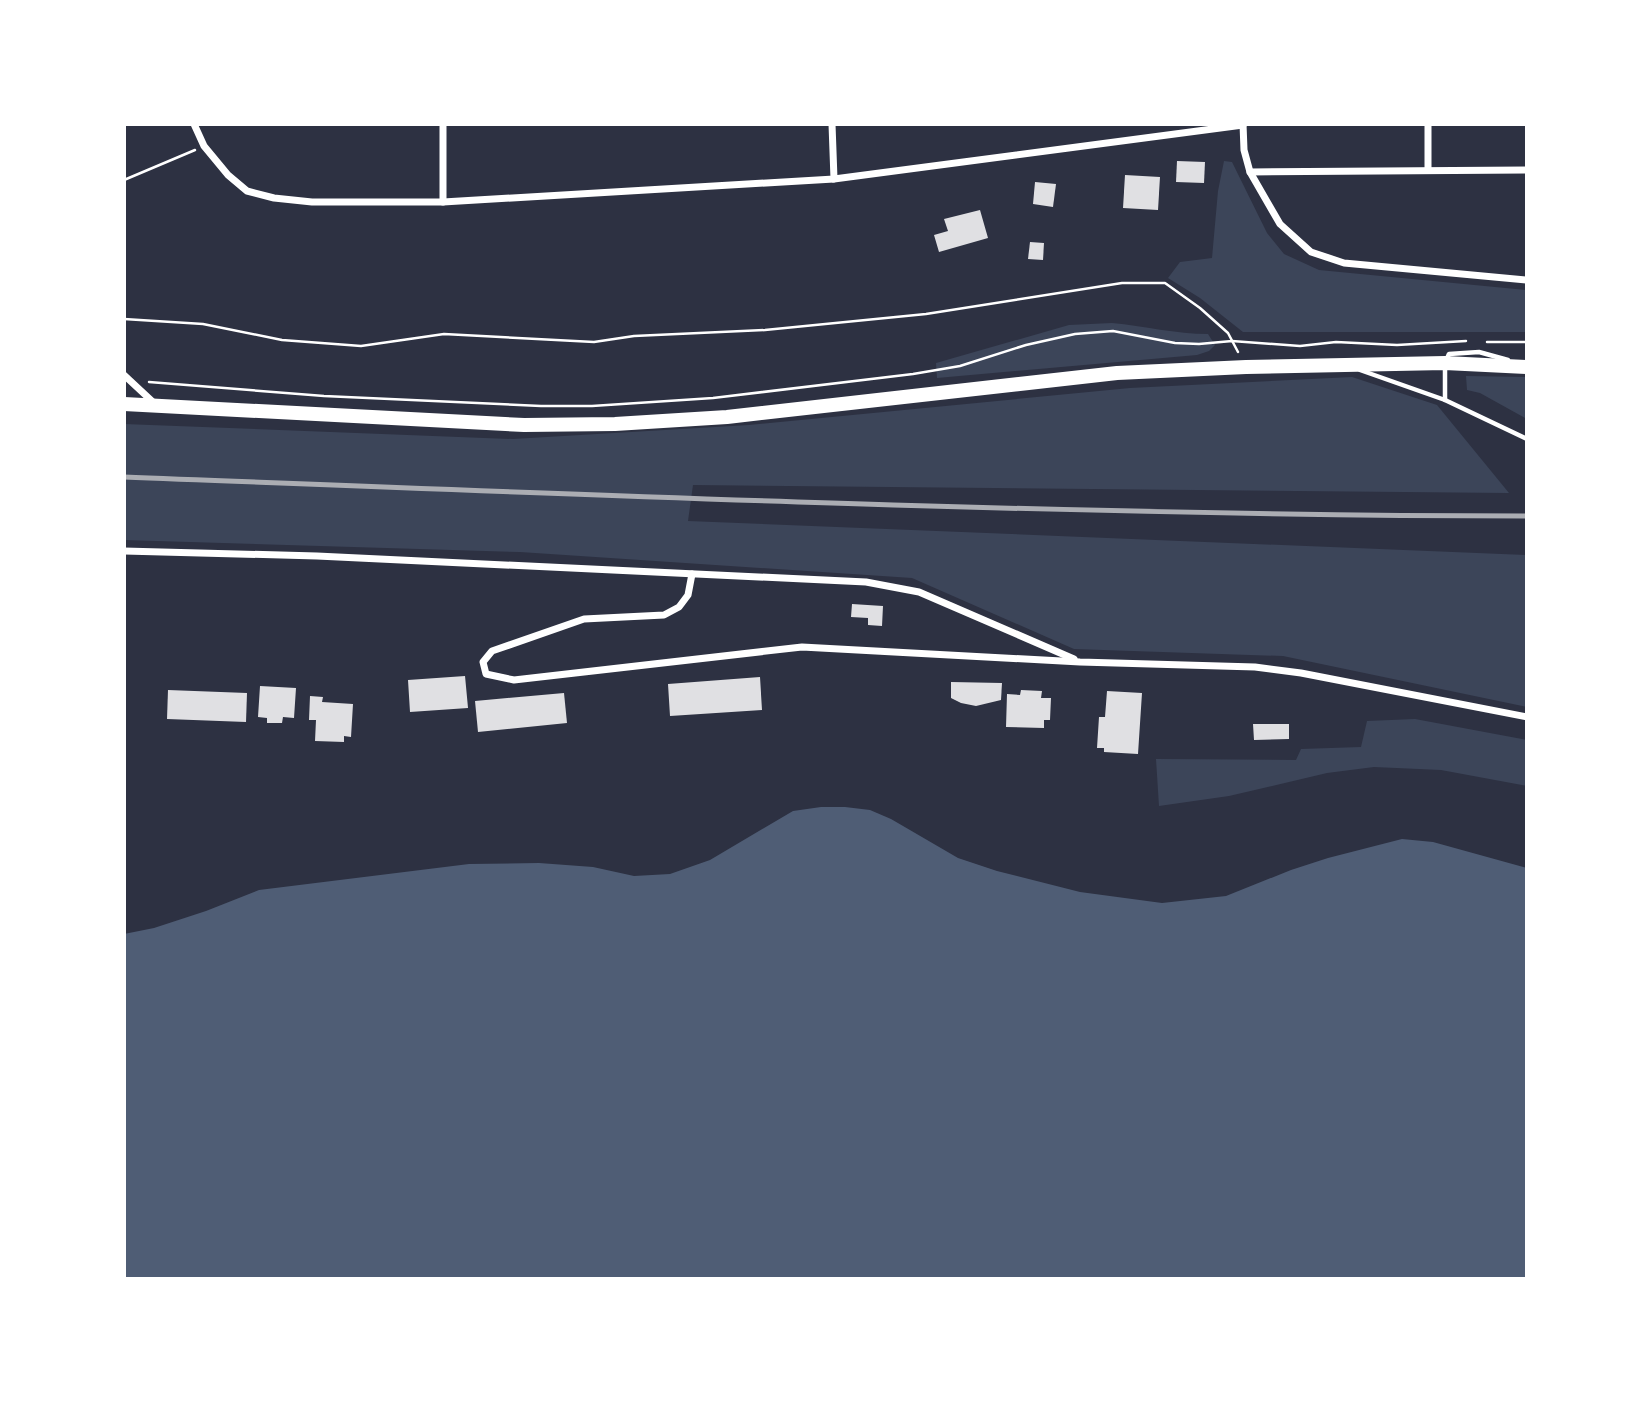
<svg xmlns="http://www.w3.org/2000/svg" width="1651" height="1403" font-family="'PT Sans Narrow',sans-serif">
  <rect width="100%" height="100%" fill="#2d3142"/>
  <g fill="#3c4559">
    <polygon points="1224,161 1232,162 1267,233 1284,254 1319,270 1527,290 1527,332 1243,332 1200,298 1168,278 1180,262 1212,258 1218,191"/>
    <path d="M 1112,323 C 1144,326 1176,334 1208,334 L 1215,345 L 1209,351 L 1197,355 L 937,378 L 936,363 L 1069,325 Z"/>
    <polygon points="1466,376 1527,377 1527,419 1480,393 1467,390"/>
    <polygon points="1352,377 1437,405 1509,493 693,485 688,521 1527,555 1527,707 1283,656 1074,649 912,578 520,552 124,540 124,424 513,439 749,425 1130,388"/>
    <polygon points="1415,719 1527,740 1527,786 1441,770 1374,767 1327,773 1229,796 1159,806 1156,759 1296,760 1301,749 1361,747 1367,721"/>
  </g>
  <polygon fill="#4f5d75" points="821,807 845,807 870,810 891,819 958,858 997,871 1080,892 1162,903 1226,896 1291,870 1328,858 1402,839 1433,842 1527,868 1527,1279 124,1279 124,934 154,928 206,911 259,890 469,864 539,863 593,867 634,876 670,874 710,860 793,811"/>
  <g fill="#e0e0e3">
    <polygon points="1177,161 1205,162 1204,183 1176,182"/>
    <polygon points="1125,175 1160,177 1158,210 1123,208"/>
    <polygon points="1035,182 1056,184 1053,207 1033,204"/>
    <polygon points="980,210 988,238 939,252 934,235 948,231 944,219"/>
    <polygon points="1030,242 1044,243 1043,260 1028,259"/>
    <polygon points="852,604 883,606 882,626 868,625 868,618 851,617"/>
    <polygon points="465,676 468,708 410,712 408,680"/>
    <polygon points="760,677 762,710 670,716 668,684"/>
    <polygon points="951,682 1002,683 1001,700 976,706 961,703 951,698"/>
    <polygon points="260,686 296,688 294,718 283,717 282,723 267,723 267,718 258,717"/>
    <polygon points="168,690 247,693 246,722 167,719"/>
    <polygon points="1021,690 1042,691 1041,698 1051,698 1050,720 1044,720 1044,728 1006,727 1007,694 1020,695"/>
    <polygon points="1107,691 1142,693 1138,754 1104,752 1104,748 1097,748 1099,717 1105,717"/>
    <polygon points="564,693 567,723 478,732 475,701"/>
    <polygon points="310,696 323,697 322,702 353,704 351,737 344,736 344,742 315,741 316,720 309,720"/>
    <polygon points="1253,724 1289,724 1289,739 1254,740"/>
  </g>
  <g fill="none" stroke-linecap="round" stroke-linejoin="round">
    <g stroke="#fff" stroke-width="2.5">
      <polyline points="124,180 195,150"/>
      <polyline points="124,319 203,324 282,340 361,346 444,334 594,342 634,336 765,330 926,314 1122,283 1165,283 1200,308 1228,333 1238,352"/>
      <polyline points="1487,342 1527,342"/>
      <polyline points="149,382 324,396 541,406 592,406 713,398 913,374 960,366 1026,345 1075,334 1113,331 1175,343 1199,344 1232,341 1300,346 1336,342 1397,345 1466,341"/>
    </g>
    <g stroke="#fff" stroke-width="4.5">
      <polyline points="1360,370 1445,400 1527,439"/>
      <polyline points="1445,400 1445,363 1449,354 1479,352 1508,360"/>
    </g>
    <g stroke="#fff" stroke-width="7">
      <polyline points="194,124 204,146 228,175 247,191 274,198 312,202 443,202 834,179 1243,125"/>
      <polyline points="832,124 834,179"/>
      <polyline points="1243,124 1244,150 1250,172 1280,224 1311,252 1344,263 1527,280"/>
      <polyline points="1428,170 1428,124"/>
      <polyline points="1250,172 1527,170"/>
      <polyline points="443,202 443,124"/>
      <polyline points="124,375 154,403"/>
      <polyline points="124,551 317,556 866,582 919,592 1074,659"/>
      <polyline points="692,574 688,595 679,607 664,615 584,619 492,651 483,662 486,674 514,680 802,647 1080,662 1255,667 1301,673 1527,717"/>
    </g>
    <polyline stroke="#fff" stroke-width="14" points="124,404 524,425 615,424 727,417 1117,373 1246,367 1445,363 1527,367"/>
    <path stroke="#abadb3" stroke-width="5" d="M 124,477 C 592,495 1059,515 1527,516"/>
  </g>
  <rect width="1651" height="1403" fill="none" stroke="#ffffff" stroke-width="252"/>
</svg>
